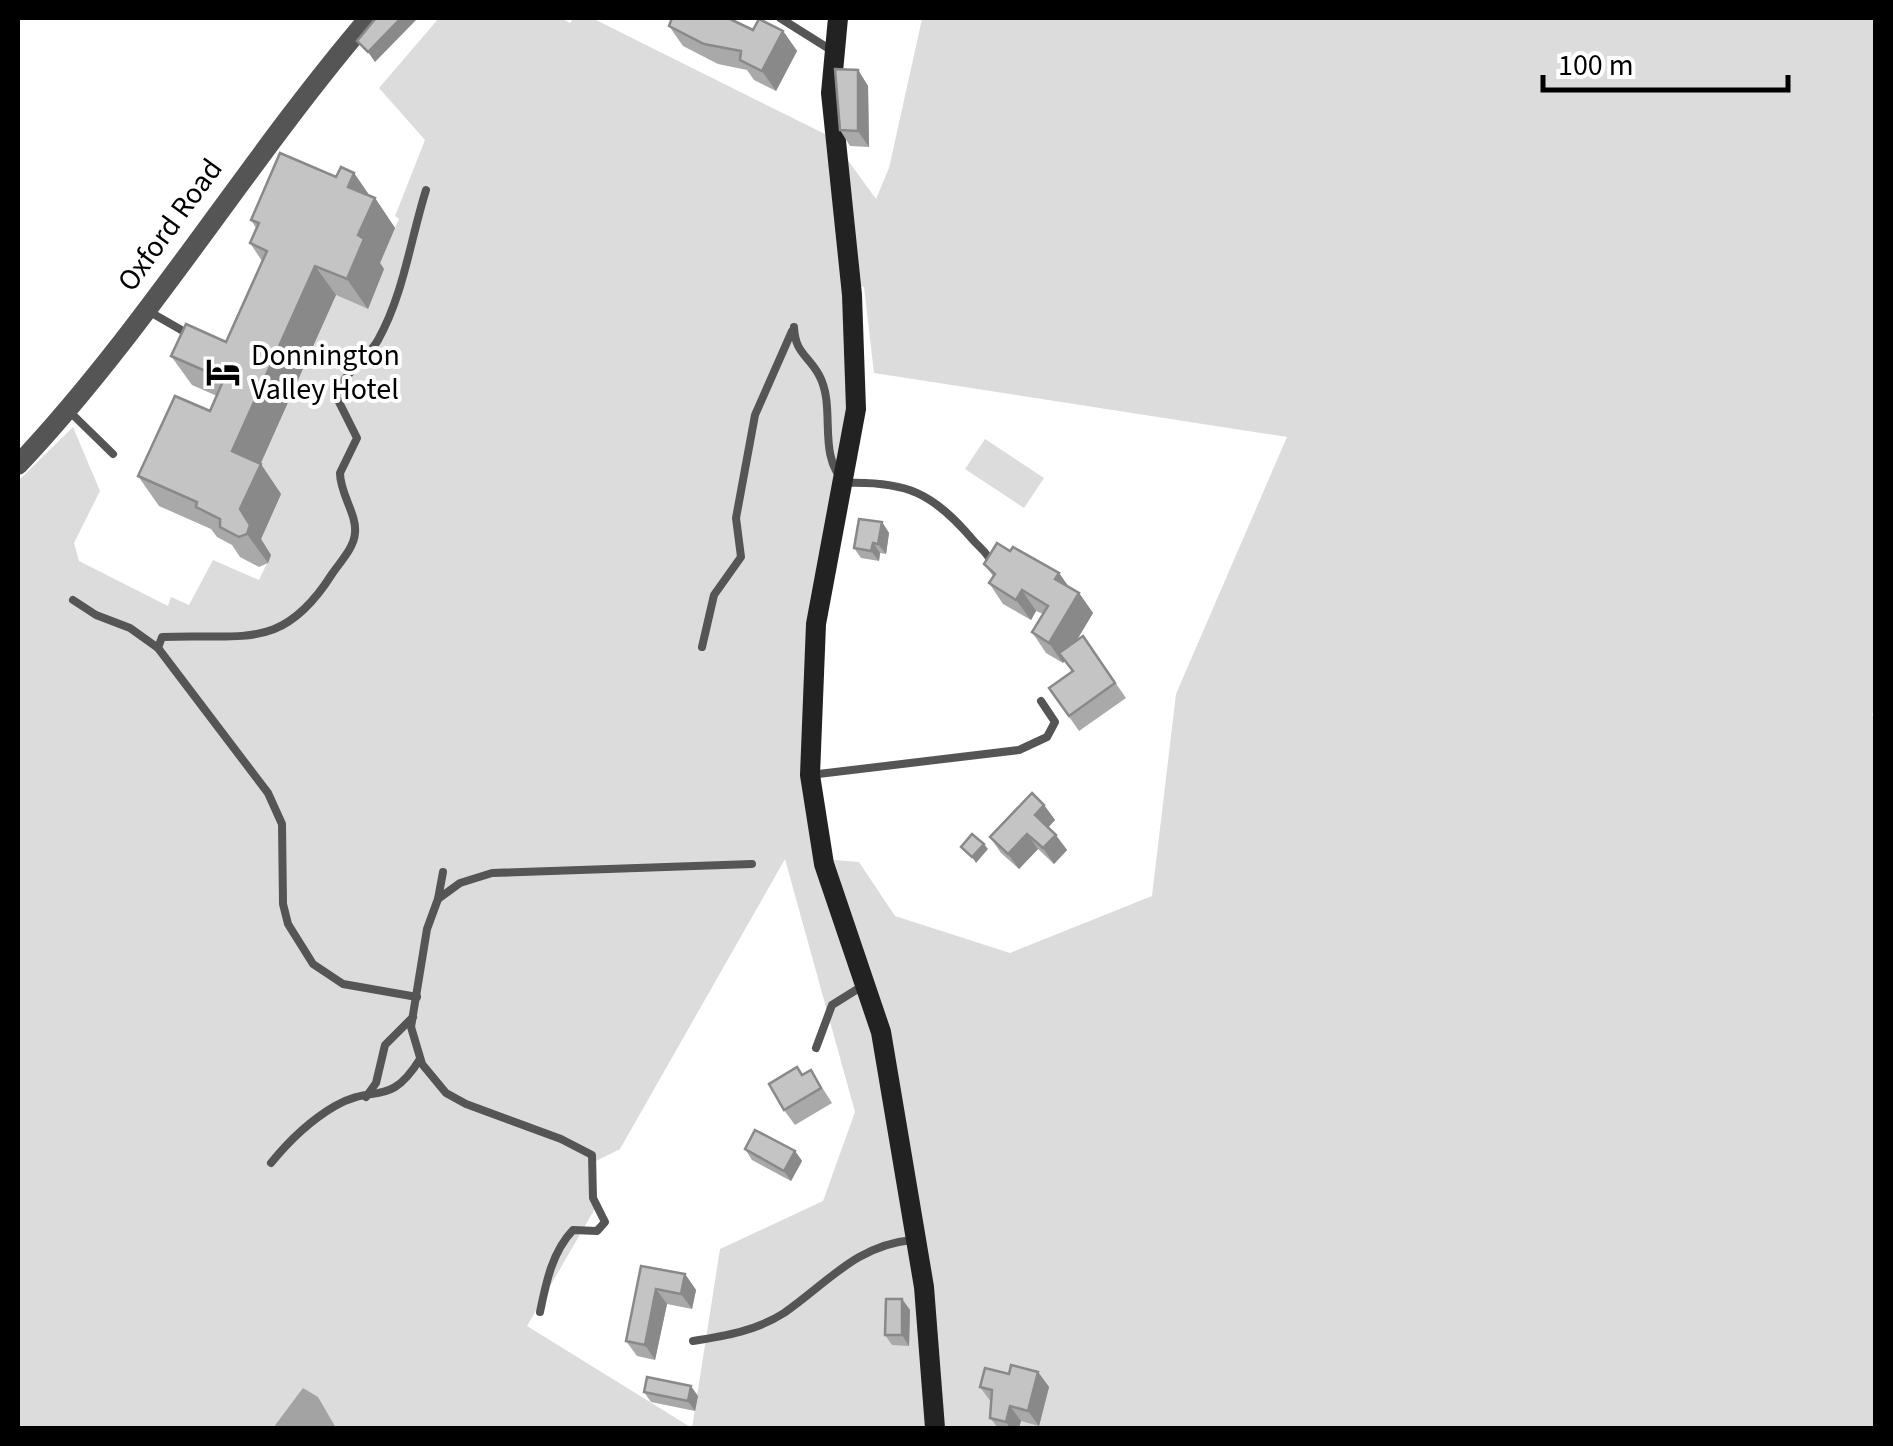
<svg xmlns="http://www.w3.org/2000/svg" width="1893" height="1446" font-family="'Source Sans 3',sans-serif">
  <rect width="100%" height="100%" fill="#fff"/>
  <g fill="#dcdcdc" fill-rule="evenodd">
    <path d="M 439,18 L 561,18 L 570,23 L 574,18 L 592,18 L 831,137 L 876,199 L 889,168 L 922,19 L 912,18 L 1875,18 L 1876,707 L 1872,715 L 1876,717 L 1875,1428 L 18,1428 L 18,481 L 73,427 L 100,491 L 74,543 L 79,561 L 168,606 L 171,597 L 189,605 L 213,560 L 259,580 L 271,555 L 261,539 L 253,481 L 336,295 L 368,309 L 384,269 L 379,265 L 399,219 L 395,216 L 425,140 L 379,88 ZM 846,283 L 864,287 L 874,373 L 1287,437 L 1176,694 L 1152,896 L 1010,953 L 895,916 L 859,862 L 823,859 L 811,671 L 857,373 ZM 785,859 L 855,1112 L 823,1201 L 720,1249 L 692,1428 L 527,1326 L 597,1205 L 594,1162 L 620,1149 Z"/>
    <polygon points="985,439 1044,478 1024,508 965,469"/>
  </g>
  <polygon fill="#a3a3a3" points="303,1388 318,1397 336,1428 273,1428"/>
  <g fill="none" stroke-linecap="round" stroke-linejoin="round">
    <g stroke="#555" stroke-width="8">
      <polyline points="780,18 831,50"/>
      <polyline points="150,312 190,335"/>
      <path d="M 794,327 C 795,353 808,355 819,375 C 837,408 816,454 845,483 C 907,481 933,493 973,540 C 980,548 989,554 992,564"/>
      <polyline points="70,412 113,454"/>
      <polyline points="73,600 96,615 130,628 158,648 268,793 282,824 283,904 288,924 313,964 343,984 417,997"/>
      <polyline points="702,647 714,595 741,557 736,518 755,415 792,331"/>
      <path d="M 158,648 L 162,637 C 243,633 282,653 332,574 C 340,562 354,548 355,533 C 357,514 340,494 340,473 L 357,438 L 336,396 C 342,374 367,360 378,340 C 404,293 410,241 426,190"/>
      <polyline points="810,775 1019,750 1047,737 1055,722 1041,701"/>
      <polyline points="438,899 443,872"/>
      <polyline points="816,1048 832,1005 864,985"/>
      <polyline points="366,1097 376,1083 385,1045 413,1017"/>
      <path d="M 271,1163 C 288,1142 311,1120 335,1106 C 374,1083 389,1109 420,1059"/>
      <path d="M 540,1312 C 546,1283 552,1252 573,1230 L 597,1231 L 605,1222 L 593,1198 L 592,1155 L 561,1139 L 466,1104 L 446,1093 L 422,1064 L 411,1027 L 427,929 L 438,899 L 460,883 L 492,873 L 752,864"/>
      <path d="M 693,1341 C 725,1336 756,1331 784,1313 C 827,1283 857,1245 912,1240"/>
    </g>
    <path stroke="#555" stroke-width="20" d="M 18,465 C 148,327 246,162 369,18"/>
    <polyline stroke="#222" stroke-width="20" points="838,18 831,93 852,295 856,409 816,624 810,775 824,864 881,1032 924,1287 935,1428"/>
  </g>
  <g fill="#a9a9a9">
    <polygon points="672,18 732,18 731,19 753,30 783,31 797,51 776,91 754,80 747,70 718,64 683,46 669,26"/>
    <polygon points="858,70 868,86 869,147 850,146 840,130"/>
    <polygon points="354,173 370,196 375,198 395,228 380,263 384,269 368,309 336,295 260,464 281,494 261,539 271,555 268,563 259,567 240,557 232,545 217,537 211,529 159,506 138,476 210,411 217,396 192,385 171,356 226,342 262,261 250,243 256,228 251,220"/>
    <polygon points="882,522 889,533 886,554 880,553 879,561 861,558 854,548"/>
    <polygon points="1010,551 1059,573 1068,586 1079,593 1093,613 1077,640 1083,636 1126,698 1079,731 1049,688 1072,672 1065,660 1063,663 1046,653 1032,632 1043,614 1036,611 1031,620 1003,604 989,583 993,576 984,564"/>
    <polygon points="1044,805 1055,820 1048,827 1067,850 1054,864 1038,849 1019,869 1001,853 990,837"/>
    <polygon points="797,1067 802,1075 811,1070 832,1103 795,1125 784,1110"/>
    <polygon points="745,1149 795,1151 802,1161 791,1181 752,1160"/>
    <polygon points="641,1266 685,1274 696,1290 692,1309 667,1304 655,1360 637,1356 626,1341"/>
    <polygon points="902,1299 910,1310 909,1346 892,1345 885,1335"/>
    <polygon points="1038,1372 1049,1387 1039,1426 1021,1421 1019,1428 998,1428 990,1418 991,1402 980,1387 1009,1374"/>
    <polygon points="644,1392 698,1396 695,1411 651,1402"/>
  </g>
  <g fill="#898989">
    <polygon points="401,18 418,18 375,62 368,52"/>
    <polygon points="783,31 797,51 776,91 762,71"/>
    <polygon points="858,70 868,86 869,147 858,131"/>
    <polygon points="354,173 373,201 375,198 395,228 380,263 384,269 368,309 347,279 358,235 348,187"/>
    <polygon points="315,266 336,295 253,481 232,451"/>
    <polygon points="261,464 281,494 261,539 271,555 268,563 247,534 240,509"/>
    <polygon points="882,522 889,533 886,554 878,544"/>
    <polygon points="873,543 880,553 879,561 871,551"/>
    <polygon points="1059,573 1073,593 1055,579"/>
    <polygon points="1022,590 1036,611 1031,620 1016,600"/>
    <polygon points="1079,593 1093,613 1063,663 1049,643"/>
    <polygon points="1044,805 1055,820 1046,830 1035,815"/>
    <polygon points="1027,834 1038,849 1019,869 1008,854"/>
    <polygon points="1056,835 1067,850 1054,864 1043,848"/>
    <polygon points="984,844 988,849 976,863 972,857"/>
    <polygon points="795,1151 802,1161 791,1181 784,1171"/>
    <polygon points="685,1274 696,1290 692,1309 681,1294"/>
    <polygon points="656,1289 667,1304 655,1360 645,1345"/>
    <polygon points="902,1299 910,1310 909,1346 902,1335"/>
    <polygon points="1038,1372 1049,1387 1039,1426 1028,1411"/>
    <polygon points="691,1386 698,1396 695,1411 688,1401"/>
    <polygon points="1010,1406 1021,1421 1019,1428 1010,1428 1006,1422"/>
  </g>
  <g fill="#c4c4c4" stroke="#898989" stroke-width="2.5">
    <polygon points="376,18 401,18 368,52 357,41"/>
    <polygon points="672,18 728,18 753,30 759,19 783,31 762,71 740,60 741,51 704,44 669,26"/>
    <polygon points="835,69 858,70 858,131 840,130"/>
    <polygon points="280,153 336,177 341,167 354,173 348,187 375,198 358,235 364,239 347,279 315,266 232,451 261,464 240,509 250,525 247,534 239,537 220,527 220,519 196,507 197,502 138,476 175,396 210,411 224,379 171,356 186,324 226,342 267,251 250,243 259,223 251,220"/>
    <polygon points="859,519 882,522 878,544 873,543 871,551 854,548"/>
    <polygon points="997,543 1010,551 1013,547 1059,573 1055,579 1079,593 1049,643 1032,632 1048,606 1022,590 1016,600 989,583 995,574 984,564"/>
    <polygon points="1083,636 1115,683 1069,716 1049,688 1073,671 1059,653"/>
    <polygon points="1032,793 1044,805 1035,815 1056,835 1043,848 1027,834 1008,854 990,837"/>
    <polygon points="972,834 984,844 972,857 961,847"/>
    <polygon points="797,1067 802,1075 811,1070 821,1088 784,1110 769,1084"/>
    <polygon points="755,1130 795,1151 784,1171 745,1149"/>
    <polygon points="641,1266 685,1274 681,1294 656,1289 645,1345 626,1341"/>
    <polygon points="886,1299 902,1299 902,1335 885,1335"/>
    <polygon points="1011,1365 1038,1372 1028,1411 1010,1406 1006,1422 990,1418 992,1390 980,1387 985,1368 1009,1374"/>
    <polygon points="647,1377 691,1386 688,1401 644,1392"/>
  </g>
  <defs>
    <g id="hotel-bare" transform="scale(2.7)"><path d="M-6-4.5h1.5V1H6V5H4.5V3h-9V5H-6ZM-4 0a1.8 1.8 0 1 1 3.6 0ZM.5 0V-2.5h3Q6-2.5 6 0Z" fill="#000" stroke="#fff" stroke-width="2.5" paint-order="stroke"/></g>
  </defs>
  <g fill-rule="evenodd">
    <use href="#hotel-bare" x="223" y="372"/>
  </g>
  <g text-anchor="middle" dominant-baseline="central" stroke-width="8" stroke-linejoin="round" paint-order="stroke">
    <g font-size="30" fill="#000" stroke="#fff">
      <text transform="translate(170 225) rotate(-54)">Oxford Road</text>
    </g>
    <g font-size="30" fill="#000" stroke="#fff" text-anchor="start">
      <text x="251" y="355">Donnington<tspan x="251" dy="34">Valley Hotel</tspan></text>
    </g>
  </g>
  <rect width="1893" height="1446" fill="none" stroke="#000000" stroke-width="40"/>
  <path d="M1543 75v15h245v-15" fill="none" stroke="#000000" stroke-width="5"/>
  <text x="1558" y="75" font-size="30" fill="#000000" stroke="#ffffff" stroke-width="8" paint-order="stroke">100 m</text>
</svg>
